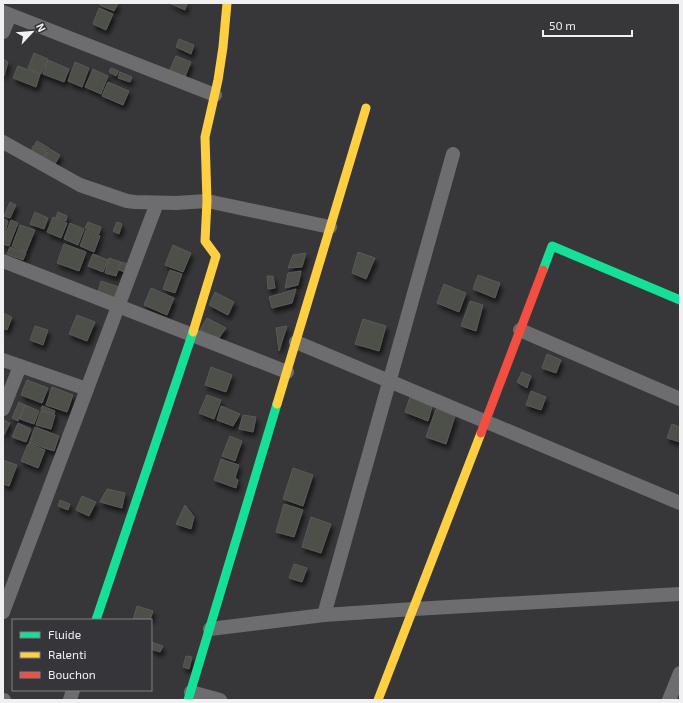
<svg xmlns="http://www.w3.org/2000/svg" width="683" height="703" font-family="'Exo 2',sans-serif">
  <defs>
    <filter id="shadow"><feDropShadow dx="2.5" dy="4.5" stdDeviation="2" flood-color="#0009"/></filter>
  </defs>
  <rect width="100%" height="100%" fill="#373639"/>
  <g fill="#4e4f49" stroke="#5a5959" filter="url(#shadow)">
    <polygon points="100,3 118,3 114,11 100,5"/>
    <polygon points="169,3 187,3 185,10"/>
    <polygon points="99,8 113,14 106,30 93,24"/>
    <polygon points="179,39 194,45 191,54 176,47"/>
    <polygon points="34,53 48,59 41,74 28,68"/>
    <polygon points="176,56 191,62 185,77 170,70"/>
    <polygon points="3,59 8,62 4,76 3,75"/>
    <polygon points="48,60 69,69 64,82 43,74"/>
    <polygon points="75,62 89,68 82,87 68,81"/>
    <polygon points="18,66 40,74 36,87 13,78"/>
    <polygon points="111,68 119,71 116,76 109,72"/>
    <polygon points="93,69 108,76 101,94 85,87"/>
    <polygon points="120,72 132,77 130,82 118,78"/>
    <polygon points="108,82 129,91 123,105 102,96"/>
    <polygon points="37,141 49,148 47,151 35,144"/>
    <polygon points="34,145 47,152 43,158 31,151"/>
    <polygon points="50,149 60,155 54,166 43,159"/>
    <polygon points="10,202 16,205 10,218 4,216"/>
    <polygon points="35,212 48,218 44,229 30,224"/>
    <polygon points="58,212 67,216 66,221 56,217"/>
    <polygon points="53,217 67,223 61,238 47,232"/>
    <polygon points="3,219 8,221 4,235 3,235"/>
    <polygon points="11,220 18,223 9,246 3,244 3,241"/>
    <polygon points="88,222 101,227 99,234 85,228"/>
    <polygon points="117,222 122,224 119,234 113,231"/>
    <polygon points="70,223 84,229 78,245 64,239"/>
    <polygon points="20,225 35,230 26,252 12,246"/>
    <polygon points="86,230 100,236 94,252 80,246"/>
    <polygon points="64,244 86,252 79,271 57,263"/>
    <polygon points="173,245 191,253 183,272 165,265"/>
    <polygon points="10,247 26,253 23,260 7,254"/>
    <polygon points="358,252 375,258 366,279 352,273"/>
    <polygon points="306,253 302,267 288,268 293,255"/>
    <polygon points="93,254 108,260 103,272 88,266"/>
    <polygon points="109,258 121,262 116,276 105,273"/>
    <polygon points="122,262 128,264 125,272 119,270"/>
    <polygon points="170,270 182,274 175,293 163,289"/>
    <polygon points="301,271 298,285 285,288 288,273"/>
    <polygon points="478,275 500,283 495,298 473,289"/>
    <polygon points="267,276 273,276 275,288 268,289"/>
    <polygon points="101,281 119,287 115,298 98,292"/>
    <polygon points="444,284 466,293 459,312 437,303"/>
    <polygon points="151,288 174,298 167,315 144,305"/>
    <polygon points="296,289 292,303 272,308 269,297"/>
    <polygon points="215,292 234,302 228,315 209,305"/>
    <polygon points="470,301 483,305 476,331 461,326"/>
    <polygon points="3,313 12,317 7,330 3,328"/>
    <polygon points="77,315 95,322 87,341 69,334"/>
    <polygon points="207,318 226,328 219,338 200,330"/>
    <polygon points="363,319 386,326 379,351 355,344"/>
    <polygon points="35,326 48,330 43,345 30,340"/>
    <polygon points="287,326 279,351 276,328"/>
    <polygon points="547,354 561,360 556,373 542,368"/>
    <polygon points="211,367 232,375 226,392 205,385"/>
    <polygon points="522,372 531,376 527,388 517,382"/>
    <polygon points="27,380 48,388 42,403 21,395"/>
    <polygon points="52,387 73,395 67,412 46,405"/>
    <polygon points="531,391 546,397 541,410 526,405"/>
    <polygon points="207,395 221,400 214,419 199,413"/>
    <polygon points="410,397 432,407 428,421 405,412"/>
    <polygon points="19,402 25,405 18,421 12,418"/>
    <polygon points="25,405 39,411 34,424 20,419"/>
    <polygon points="42,406 55,411 54,414 41,410"/>
    <polygon points="221,406 240,414 233,426 217,420"/>
    <polygon points="436,409 455,416 446,444 426,437"/>
    <polygon points="41,411 55,415 51,429 36,425"/>
    <polygon points="243,415 256,417 253,432 239,429"/>
    <polygon points="4,420 10,423 4,435 3,434"/>
    <polygon points="18,423 31,429 26,442 12,437"/>
    <polygon points="672,424 680,427 680,442 667,438"/>
    <polygon points="35,427 59,436 54,451 29,443"/>
    <polygon points="230,436 242,441 235,461 222,456"/>
    <polygon points="28,444 45,450 38,468 21,461"/>
    <polygon points="221,459 239,465 235,478 238,480 236,488 214,480"/>
    <polygon points="3,460 17,465 9,486 3,484"/>
    <polygon points="293,468 313,475 303,506 283,499"/>
    <polygon points="107,489 125,493 122,508 100,502"/>
    <polygon points="82,496 96,502 89,516 76,510"/>
    <polygon points="60,500 70,504 68,510 58,506"/>
    <polygon points="284,504 303,510 294,537 276,532"/>
    <polygon points="185,505 194,517 191,529 176,524"/>
    <polygon points="311,517 331,524 321,553 302,547"/>
    <polygon points="294,564 307,568 302,582 289,578"/>
    <polygon points="137,606 153,611 150,620 133,620"/>
    <polygon points="151,642 163,646 160,652 151,649"/>
    <polygon points="186,656 192,657 189,669 183,667"/>
  </g>
  <g fill="none" stroke-linecap="round" stroke-linejoin="round">
    <g stroke="#6d6d6f" stroke-width="14">
      <polyline points="3,12 215,95"/>
      <polyline points="3,32 10,15"/>
      <polyline points="3,142 80,185 127,201 135,202 176,203 207,201 330,227"/>
      <polyline points="3,261 287,372"/>
      <polyline points="520,330 680,399"/>
      <polyline points="296,342 680,503"/>
      <polyline points="3,360 87,389"/>
      <polyline points="3,409 20,366"/>
      <polyline points="3,612 157,203"/>
      <polyline points="324,615 453,154"/>
      <polyline points="210,629 324,615 414,609 680,594"/>
      <polyline points="191,692 220,700"/>
      <polyline points="3,700 4,700"/>
      <polyline points="70,700 73,690"/>
      <polyline points="669,700 680,673"/>
    </g>
    <g stroke="#16e098" stroke-width="9">
      <polyline points="543,270 552,246 680,300"/>
      <polyline points="96,620 193,332"/>
      <polyline points="188,700 277,404"/>
    </g>
    <g stroke="#ffcf43" stroke-width="9">
      <polyline points="193,332 216,256 205,241 207,201 205,137 218,80 223,47 227,3"/>
      <polyline points="277,404 366,108"/>
      <polyline points="378,700 481,433"/>
    </g>
    <polyline stroke="#f24e42" stroke-width="9" points="481,433 543,270"/>
  </g>
  <rect width="683" height="703" fill="none" stroke="#f0f0f3" stroke-width="8"/>
  <rect x="12" y="619" width="140" height="72" fill="#36353a" stroke="#808084"/>
  <rect x="20" y="632" width="20" height="6" fill="#16e098" stroke="#808084"/>
  <text x="48" y="639" font-size="12" fill="#f0f0f3">Fluide</text>
  <rect x="20" y="652" width="20" height="6" fill="#ffcf43" stroke="#808084"/>
  <text x="48" y="659" font-size="12" fill="#f0f0f3">Ralenti</text>
  <rect x="20" y="672" width="20" height="6" fill="#f24e42" stroke="#808084"/>
  <text x="48" y="679" font-size="12" fill="#f0f0f3">Bouchon</text>
  <g transform="translate(32 32) rotate(64)" stroke="#36353a" stroke-width="3" paint-order="stroke">
  <path d="M0-3L7 15L0 10L-7 15Z" fill="#f0f0f3"/>
  <text y="-6" font-size="11" font-weight="bold" text-anchor="middle" fill="#f0f0f3">N</text>
  </g>
  <path d="M543 30v6h89v-6" fill="none" stroke="#f0f0f3" stroke-width="2"/>
  <text x="549" y="30" font-size="12" fill="#f0f0f3" stroke="#36353a" stroke-width="3" paint-order="stroke">50 m</text>
</svg>
